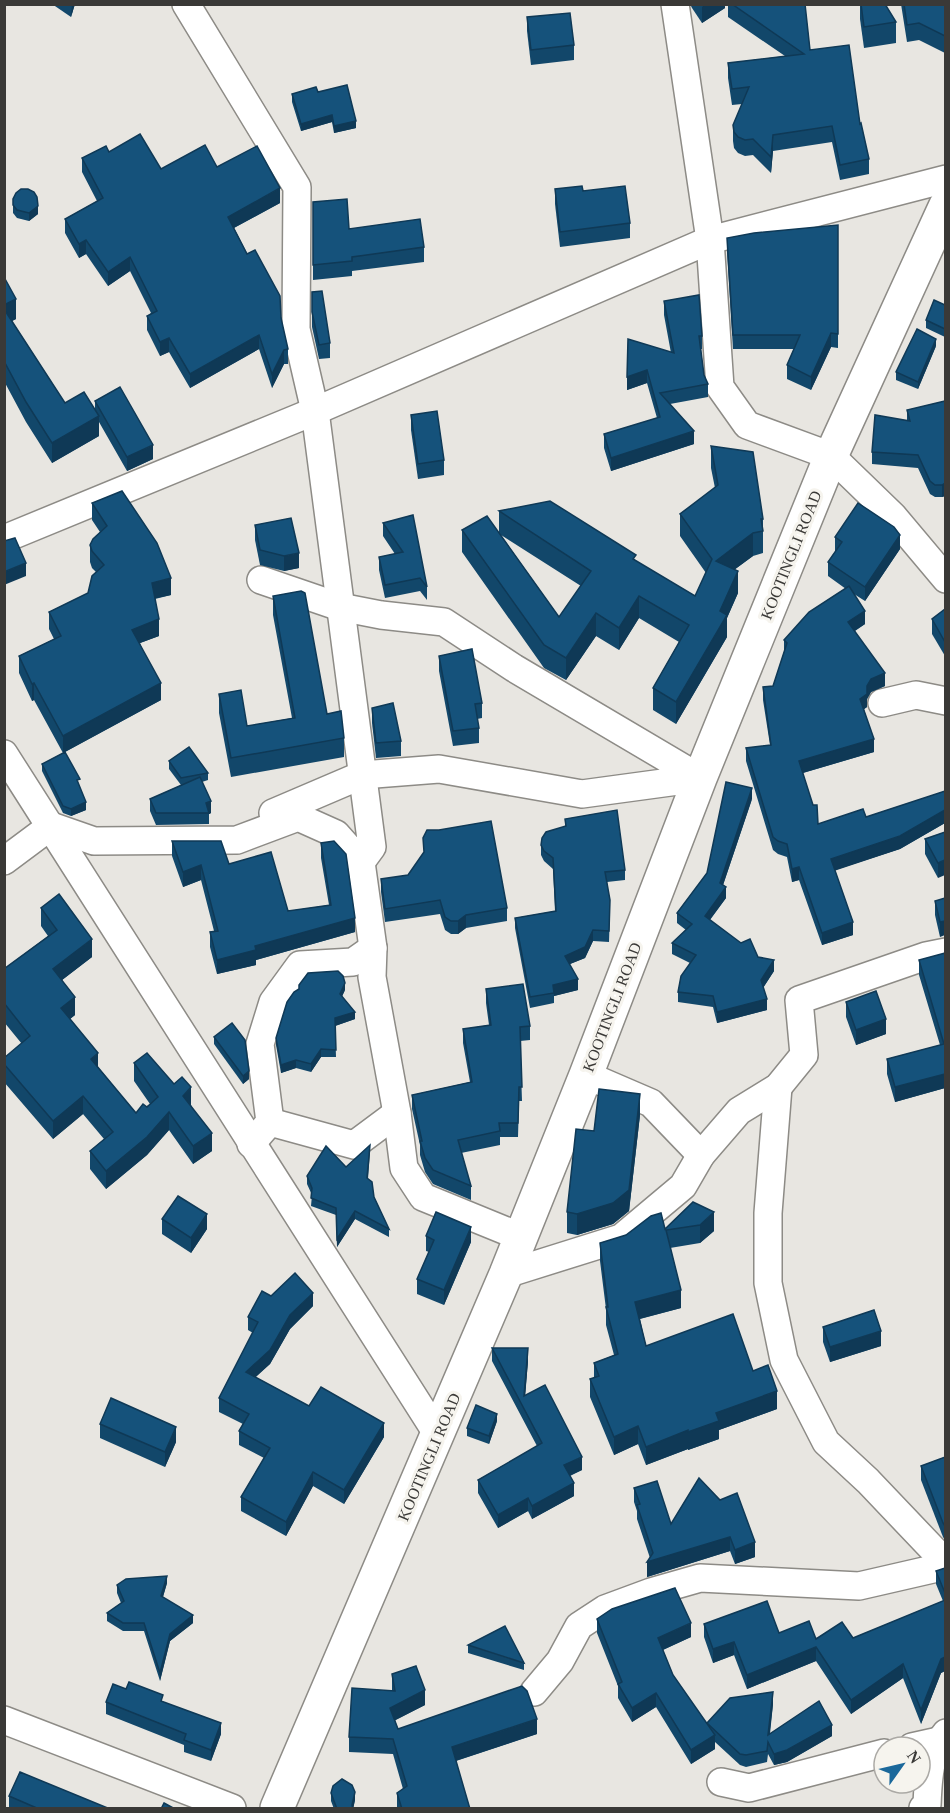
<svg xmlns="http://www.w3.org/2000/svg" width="950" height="1813" font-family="Georgia,serif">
  <rect width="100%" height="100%" fill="#e8e6e1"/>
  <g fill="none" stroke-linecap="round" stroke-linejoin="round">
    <g stroke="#8d8b86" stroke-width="30">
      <g id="minor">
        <polyline points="675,4 710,240 720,387 747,425 831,456 893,516 946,579"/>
        <polyline points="4,539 315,411 710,240 946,179"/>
        <polyline points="261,580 340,607 381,615 444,622 514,668 700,778 582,794 439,769 362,775 273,813"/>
        <polyline points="882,703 916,695 946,701"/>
        <polyline points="4,754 438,1435"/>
        <polyline points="4,861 51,826 94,841 237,840 298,817 336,834 361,862 372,847 315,411 296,329 297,187 186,4"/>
        <polyline points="361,862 373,948 372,977 397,1113 404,1168 423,1197 521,1237"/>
        <polyline points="586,1075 651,1103 701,1155"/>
        <polyline points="778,1087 768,1213 768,1283 784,1360 826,1442 868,1481 946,1563"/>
        <polyline points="270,1122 354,1145 397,1113"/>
        <polyline points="251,1144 270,1122 260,1044 273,1002 300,965 353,962 373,948"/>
        <polyline points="506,1274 621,1238 683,1186 701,1155 739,1111 778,1087 804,1055 799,1000 926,956 946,952"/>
        <polyline points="534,1692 560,1661 579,1626 605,1609 651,1592 700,1578 859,1586 946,1566"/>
        <polyline points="4,1720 232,1808"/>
        <polyline points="912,1747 939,1741"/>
        <polyline points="721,1782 749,1788 884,1753"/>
        <path d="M 923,1808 L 927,1805 C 928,1781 929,1752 946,1733"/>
      </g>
    </g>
    <g stroke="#8d8b86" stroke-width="36">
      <polyline id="tertiary" points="277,1808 506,1274 586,1075 700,778 831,456 946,205"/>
    </g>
    <use href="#minor" stroke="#fff" stroke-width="27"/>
    <use href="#tertiary" stroke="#fff" stroke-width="33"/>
  </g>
  <g fill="#12476a" fill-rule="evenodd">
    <polygon points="52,4 75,4 71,17"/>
    <polygon points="690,4 725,4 725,8 702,23 692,8"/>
    <polygon points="728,4 805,4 810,50 860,124 869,159 869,174 840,180 832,142 773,151 771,173 753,155 745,156 738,153 734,148 733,141 733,125 742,104 732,105 728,78 728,63 785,56 728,17"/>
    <polygon points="860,4 885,4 896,22 896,43 864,48 860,19"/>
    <polygon points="901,4 945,4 945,53 919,40 907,42"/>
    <polygon points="527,17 574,45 574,60 531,65 527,31"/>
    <polygon points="318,92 356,128 334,133 332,122 301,131 292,102 292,94"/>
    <polygon points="109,152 161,169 217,167 280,203 234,228 281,318 288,349 288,364 284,364 272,388 259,349 190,388 169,352 160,356 147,330 147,316 151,313 130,271 108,286 86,254 79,258 65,233 65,219 97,201 82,172 82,158"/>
    <polygon points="555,189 583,191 630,223 630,238 560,247 555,204"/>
    <polygon points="13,199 38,214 29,221 17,218 13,213"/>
    <polygon points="313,202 349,229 424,247 424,262 352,271 352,276 313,280"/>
    <polygon points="838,225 838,348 831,347 811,390 787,379 787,365 794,349 733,349 727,252 727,238"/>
    <polygon points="4,277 16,319 12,321 65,403 95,410 95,401 153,459 127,471 99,422 99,436 52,463 26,422 4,381"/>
    <polygon points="312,292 330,343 330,358 319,359 312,327"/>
    <polygon points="664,301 702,336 702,349 701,349 704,375 708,384 708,397 670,404 694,444 611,471 604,448 604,434 657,418 647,383 627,390 628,339 671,353 664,315"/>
    <polygon points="945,305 945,337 926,328 926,320"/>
    <polygon points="936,346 918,389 896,380 896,372"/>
    <polygon points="945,401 945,496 942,497 935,497 930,494 918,468 872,464 872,452 907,421 907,410"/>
    <polygon points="411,415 444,460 444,475 418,479 411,430"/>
    <path d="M 711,446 L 763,519 L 763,553 L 753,556 L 734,570 L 738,593 L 727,618 L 727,637 L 676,724 L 653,710 L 653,688 L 679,642 L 639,618 L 619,650 L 596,636 L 566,680 L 544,668 L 462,552 L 462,530 L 499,532 L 499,511 L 636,561 L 695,596 L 706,573 L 680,536 L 680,514 L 715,488 L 711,468 ZM 501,535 L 581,586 L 559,617 Z"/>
    <polygon points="92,503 171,595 155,599 159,636 140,643 161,700 65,752 79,786 86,810 71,816 63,813 42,771 42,764 63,753 34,700 32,701 19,673 19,656 54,639 49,629 49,612 88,593 96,572 92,568 90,562 90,545 100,532 92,520"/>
    <polygon points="383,523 427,587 427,600 420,591 385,598 379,570 379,557 395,554 383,536"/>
    <polygon points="255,525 299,568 284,571 260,565 255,540"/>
    <polygon points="835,537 900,549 865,601 854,594 865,624 855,631 885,686 871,692 867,699 867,707 864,709 874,752 803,773 818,824 866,817 945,791 945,823 900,849 835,870 853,935 822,945 799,880 792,882 787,857 778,854 773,850 746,761 746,748 770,745 763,700 763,687 773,686 784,652 784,640 846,589 828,576 828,562 835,552"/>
    <polygon points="273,596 327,714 344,738 344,757 231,777 219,713 219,694 247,726 292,718 273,615"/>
    <polygon points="945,609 945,656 932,634 932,619"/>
    <polygon points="439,656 482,703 482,718 477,719 479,728 479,743 453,746 439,671"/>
    <polygon points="372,708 401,741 401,756 376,758 372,723"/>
    <polygon points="169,761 208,773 208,780 202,782 211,813 209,814 209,824 156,825 150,811 150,799 181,785 169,769"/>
    <polygon points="752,799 723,885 726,898 710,920 758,957 774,971 763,988 767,1010 717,1023 713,1007 678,1002 678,992 690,963 672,954 672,943 686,930 677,923 677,913 707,873"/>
    <polygon points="565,819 625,870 625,880 607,882 610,911 609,942 593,941 585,958 570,964 578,990 554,996 554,1003 530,1008 515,928 515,918 555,911 553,869 544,861 541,855 541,845 565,826"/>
    <polygon points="945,832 938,878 925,854 925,839"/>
    <polygon points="172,841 229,864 288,911 329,905 321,858 321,843 355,932 256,960 256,965 217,974 210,947 210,932 214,931 201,880 183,887 172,856"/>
    <polygon points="381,879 507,908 507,921 466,928 458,934 451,934 445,930 440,914 385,922 381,892"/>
    <polygon points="945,898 940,937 935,915 935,901"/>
    <polygon points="41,908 92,957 62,980 75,1015 70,1019 98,1067 136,1113 150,1104 134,1081 134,1063 191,1105 212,1151 193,1164 169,1130 147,1155 106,1189 90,1169 90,1151 104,1139 83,1114 53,1139 4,1082 4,1058 22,1044 4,1022 4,969 48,936 41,926"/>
    <polygon points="945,953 945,1088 895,1102 887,1074 887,1059 940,1045 919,975 919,960"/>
    <polygon points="486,989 530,1026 530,1040 520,1041 522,1101 519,1101 518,1137 500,1137 500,1145 461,1153 471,1186 471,1200 433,1184 425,1172 420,1155 420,1145 412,1109 412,1095 470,1082 463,1043 463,1029 489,1025 486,1003"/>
    <polygon points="345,990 342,996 355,1019 335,1026 336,1057 321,1057 311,1072 296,1068 281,1073 276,1045 276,1038"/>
    <polygon points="846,1002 886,1034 856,1045 846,1017"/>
    <polygon points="214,1037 249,1079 243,1084 214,1044"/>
    <polygon points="640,1115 629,1211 613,1224 577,1235 567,1233 567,1212 594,1131"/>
    <polygon points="370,1152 368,1179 374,1197 389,1229 389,1237 355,1219 337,1247 336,1215 311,1206 312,1195 307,1184 307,1176 346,1167"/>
    <polygon points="693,1202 714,1231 700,1243 670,1248 681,1308 640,1319 646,1346 753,1371 777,1409 719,1430 719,1439 688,1450 688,1449 646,1465 638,1444 614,1455 590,1397 590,1379 594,1378 594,1363 614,1355 606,1325 606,1309 600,1261 600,1243 626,1235 665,1229"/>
    <polygon points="162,1219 207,1229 191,1253 162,1234"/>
    <polygon points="426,1236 471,1242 444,1305 417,1294 417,1279 429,1252 426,1251"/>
    <polygon points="271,1296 313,1306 290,1329 270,1364 255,1377 309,1406 384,1437 344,1504 313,1486 286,1536 241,1511 241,1497 264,1458 239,1445 239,1431 243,1424 219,1412 219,1398 253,1333 248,1330 248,1317"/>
    <polygon points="823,1327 881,1346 830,1362 823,1342"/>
    <polygon points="492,1348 528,1361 525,1396 582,1470 570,1476 574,1496 532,1519 528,1511 498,1528 478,1493 478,1480 537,1446 492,1361"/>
    <polygon points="497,1421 489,1444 467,1436 467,1428"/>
    <polygon points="100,1424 176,1442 165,1467 100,1438"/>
    <polygon points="945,1457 945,1540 943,1537 921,1480 921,1466"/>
    <polygon points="699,1478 755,1557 735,1564 730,1551 647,1577 650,1558 637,1519 637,1511 634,1502 634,1488 671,1524"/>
    <polygon points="945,1568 945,1671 941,1673 921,1724 903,1678 851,1714 816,1661 747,1689 734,1655 713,1663 704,1637 704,1624 779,1633 816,1639 853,1638 943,1601 936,1584 936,1571"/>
    <polygon points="167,1583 163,1597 193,1623 170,1641 160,1681 144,1631 123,1631 107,1621 107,1613 121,1603 117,1593 117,1585"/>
    <polygon points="597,1619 691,1637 663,1650 673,1675 707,1724 773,1704 770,1734 832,1736 787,1762 774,1765 768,1754 767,1762 746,1767 740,1765 715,1742 715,1749 691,1764 656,1707 632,1722 618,1698 618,1686 597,1633"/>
    <polygon points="468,1645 524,1663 524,1670 468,1653"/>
    <polygon points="392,1674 425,1705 395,1720 398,1729 537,1734 456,1761 470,1809 397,1809 397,1793 403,1789 393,1754 349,1752 349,1737 392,1691"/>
    <polygon points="106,1702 163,1702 221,1734 211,1761 184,1752 184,1745 106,1714"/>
    <polygon points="331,1793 355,1800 353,1809 334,1809 331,1801"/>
    <polygon points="9,1796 110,1809 9,1809"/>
  </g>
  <g fill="#0f3956">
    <polygon points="72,4 75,4 71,17"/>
    <polygon points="706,4 725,4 725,8 702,23 702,7"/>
    <polygon points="332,115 332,122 301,131 301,124"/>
    <polygon points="356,121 356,128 334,133 334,126"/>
    <polygon points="773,135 773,151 771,173 771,157"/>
    <polygon points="280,188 280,203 228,231 228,217"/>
    <polygon points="38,206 38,214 29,221 29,213"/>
    <polygon points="86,240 86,254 79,258 79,244"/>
    <polygon points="130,257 130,271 108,286 108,272"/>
    <polygon points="16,299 16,319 4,325 4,305"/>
    <polygon points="831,333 831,347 811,390 811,377"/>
    <polygon points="259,335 259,349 190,388 190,374"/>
    <polygon points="169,338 169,352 160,356 160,342"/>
    <polygon points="936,339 936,346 918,389 918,382"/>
    <polygon points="284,350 284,364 272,388 272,374"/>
    <polygon points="647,370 647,383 627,390 627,377"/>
    <polygon points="99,416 99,436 52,463 52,443"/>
    <polygon points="694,431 694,444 611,471 611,458"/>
    <polygon points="153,445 153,459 127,471 127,457"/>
    <polygon points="945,483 945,496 942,497 942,485"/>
    <polygon points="753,533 753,556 716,583 716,561"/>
    <polygon points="900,535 900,549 865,601 865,587"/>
    <polygon points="299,553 299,568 284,571 284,556"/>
    <polygon points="26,563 26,576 4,585 4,572"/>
    <polygon points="738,571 738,593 727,618 727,637 676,724 676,702"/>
    <polygon points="171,578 171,595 152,599 152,583"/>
    <polygon points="639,596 639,618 619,650 619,628"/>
    <polygon points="865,611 865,624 848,635 848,622"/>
    <polygon points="596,613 596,636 566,680 566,658"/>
    <polygon points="159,619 159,636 132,646 132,630"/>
    <polygon points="885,673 885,686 871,692 867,699 867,707 860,712 860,699 871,679"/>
    <polygon points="34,683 34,700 32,701 32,684"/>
    <polygon points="161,683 161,700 63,753 63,736"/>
    <polygon points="874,739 874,752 799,774 799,761"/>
    <polygon points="752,788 752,799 720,894 720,883"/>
    <polygon points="211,801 211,813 209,814 206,803"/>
    <polygon points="86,802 86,810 71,816 71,809"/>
    <polygon points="945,810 945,823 900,849 831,872 831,859"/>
    <polygon points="945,860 945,875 938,878 938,863"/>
    <polygon points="201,865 201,880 183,887 183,872"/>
    <polygon points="799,867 799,880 792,882 792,869"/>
    <polygon points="726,887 726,898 705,926 705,916"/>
    <polygon points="466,915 466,928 458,934 458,921"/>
    <polygon points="355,918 355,932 256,960 256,965 217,974 217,960 255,946"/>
    <polygon points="945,921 945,935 940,937 940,922"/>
    <polygon points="853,922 853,935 822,945 822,933"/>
    <polygon points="593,930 593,941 585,958 565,966 565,956"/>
    <polygon points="92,939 92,957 53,987 53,969"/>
    <polygon points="774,960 774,971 761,991 761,980"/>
    <polygon points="578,979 578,990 554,996 553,985"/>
    <polygon points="345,983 345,990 340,1001 340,994"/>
    <polygon points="75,997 75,1015 61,1026 61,1008"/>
    <polygon points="767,999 767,1010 717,1023 717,1012"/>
    <polygon points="355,1012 355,1019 335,1026 335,1018"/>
    <polygon points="886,1019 886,1034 856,1045 856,1030"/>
    <polygon points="321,1049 321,1057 311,1072 311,1064"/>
    <polygon points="98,1053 98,1071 91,1059"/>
    <polygon points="296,1060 296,1068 281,1073 281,1065"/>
    <polygon points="249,1071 249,1079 243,1084 243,1076"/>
    <polygon points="945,1074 945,1088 895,1102 895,1087"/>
    <polygon points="191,1087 191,1105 183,1114 183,1096"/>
    <polygon points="640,1094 640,1115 629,1211 613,1224 577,1235 577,1214"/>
    <polygon points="83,1096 83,1114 53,1139 53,1121"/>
    <polygon points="169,1112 169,1130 147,1155 106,1189 106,1171"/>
    <polygon points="212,1133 212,1151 193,1164 193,1146"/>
    <polygon points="355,1211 355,1219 337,1247 337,1239"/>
    <polygon points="714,1212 714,1231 700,1243 700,1225"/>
    <polygon points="207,1214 207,1229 191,1253 191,1238"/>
    <polygon points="471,1227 471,1242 444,1305 444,1290"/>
    <polygon points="681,1290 681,1308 635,1320 635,1302"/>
    <polygon points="313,1293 313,1306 290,1329 270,1364 246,1386 246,1372 290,1315"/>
    <polygon points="881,1331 881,1346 830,1362 830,1347"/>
    <polygon points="528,1348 528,1361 524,1410 524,1396"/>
    <polygon points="777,1391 777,1409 719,1430 719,1439 688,1450 688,1432 716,1413"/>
    <polygon points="497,1414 497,1421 489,1444 489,1436"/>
    <polygon points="384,1423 384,1437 344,1504 344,1490"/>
    <polygon points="638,1426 638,1444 614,1455 614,1437"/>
    <polygon points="176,1427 176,1442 165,1467 165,1452"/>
    <polygon points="688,1430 688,1449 646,1465 646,1447"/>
    <polygon points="582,1457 582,1470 564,1478 564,1465"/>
    <polygon points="313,1472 313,1486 286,1536 286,1522"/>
    <polygon points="574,1483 574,1496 532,1519 532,1506"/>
    <polygon points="528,1498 528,1511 498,1528 498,1515"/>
    <polygon points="730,1537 730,1551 647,1577 647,1562"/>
    <polygon points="755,1542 755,1557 735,1564 735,1550"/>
    <polygon points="167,1576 167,1583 161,1603 161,1596"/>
    <polygon points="193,1615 193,1623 170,1641 160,1681 160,1673 170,1634"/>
    <polygon points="691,1623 691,1637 658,1652 658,1638"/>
    <polygon points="734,1642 734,1655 713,1663 713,1649"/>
    <polygon points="816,1647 816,1661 747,1689 747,1675"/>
    <polygon points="945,1657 945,1671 941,1673 921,1724 921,1710 941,1659"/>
    <polygon points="903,1664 903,1678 851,1714 851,1700"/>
    <polygon points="425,1690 425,1705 390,1723 390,1708"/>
    <polygon points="773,1692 773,1704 768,1747 768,1735"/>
    <polygon points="656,1693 656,1707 632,1722 632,1708"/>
    <polygon points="537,1719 537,1734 452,1762 452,1747"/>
    <polygon points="221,1723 221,1734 211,1761 211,1750"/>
    <polygon points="832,1725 832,1736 787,1762 774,1765 774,1754"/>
    <polygon points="715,1735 715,1749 691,1764 691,1750"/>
    <polygon points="355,1792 355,1800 353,1809 352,1805"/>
  </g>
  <g fill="#15527b" stroke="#0f3956" stroke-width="1.5">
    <polygon points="732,4 805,4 810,50 849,45 860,124 861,123 869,159 840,165 832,126 773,135 771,157 753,139 745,140 738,137 734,132 733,125 749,87 732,89 728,63 804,54"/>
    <polygon points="861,4 885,4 896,22 864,27"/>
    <polygon points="904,4 945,4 945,36 919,23 907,25"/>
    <polygon points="570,13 574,45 531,50 527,17"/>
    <polygon points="347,85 356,121 334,126 332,115 301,124 292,94 316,87 318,92"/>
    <polygon points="140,134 161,169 205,145 217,167 257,146 280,188 228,217 247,254 255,250 280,296 281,318 288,349 284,350 272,374 259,335 190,374 169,338 160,342 147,316 157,311 130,257 108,272 86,240 79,244 65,219 103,198 82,158 106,146 109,152"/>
    <polygon points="582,186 583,191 625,186 630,223 560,232 555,189"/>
    <polygon points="21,189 28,189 34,192 37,197 38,206 29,213 17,210 13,205 13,199 16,193"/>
    <polygon points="347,199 349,229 420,219 424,247 352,257 352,261 313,265 313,202"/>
    <polygon points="838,225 838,334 831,333 811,377 787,365 800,335 733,335 727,238 754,233"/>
    <polygon points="4,277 16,299 4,305"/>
    <polygon points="322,291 330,343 319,345 312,312 312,292"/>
    <polygon points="699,295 702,336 699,336 704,375 708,384 660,393 694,431 611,458 604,434 660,417 647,370 627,377 628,339 674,353 664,301"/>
    <polygon points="934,300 945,305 945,329 926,320"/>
    <polygon points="4,309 65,403 84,392 99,416 52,443 26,402 4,361"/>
    <polygon points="917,329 936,339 918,382 896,372"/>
    <polygon points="120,387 153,445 127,457 95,401"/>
    <polygon points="945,401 945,483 942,485 935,485 930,481 918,455 872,452 875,415 910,421 907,410"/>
    <polygon points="437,411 444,460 418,464 411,415"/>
    <polygon points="711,446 753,452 763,519 761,519 763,531 753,533 716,561 738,571 720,611 727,615 676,702 653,688 689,625 639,596 619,628 596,613 566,658 544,645 462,530 487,516 559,617 591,571 499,511 550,501 636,555 633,559 695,596 712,559 680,514 718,485"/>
    <polygon points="122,491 157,543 171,578 152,583 159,619 132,630 161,683 63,736 34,683 32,684 19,656 61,636 49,612 88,593 92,576 104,565 92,551 90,545 93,539 107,526 92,503"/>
    <polygon points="858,503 894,527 900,535 865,587 828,562 842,542 835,537"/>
    <polygon points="413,515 427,587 420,578 385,585 379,557 403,552 383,523"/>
    <polygon points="291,518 299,553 284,556 260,550 255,525"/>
    <polygon points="15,538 26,563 4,572 4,541"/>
    <polygon points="849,586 865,611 848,622 885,673 871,679 867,686 867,694 860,699 874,739 799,761 813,805 817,805 818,824 863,809 866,817 945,791 945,810 900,836 831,859 853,922 822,933 799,867 792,869 787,844 778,841 773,837 746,748 771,745 763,687 773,686 787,643 784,640 809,612"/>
    <polygon points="301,591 305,593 327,714 341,711 344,738 231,758 219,694 241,690 247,726 295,718 273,596"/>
    <polygon points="945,609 945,642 932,619"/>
    <polygon points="472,649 482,703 475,704 479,728 453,731 439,656"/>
    <polygon points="393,703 401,741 376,743 372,708"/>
    <polygon points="189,747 208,773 181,778 169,761"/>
    <polygon points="65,752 80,779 77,780 86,802 71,809 63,806 42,764"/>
    <polygon points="200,777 211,801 206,803 209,813 156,813 150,799"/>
    <polygon points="726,782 752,788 720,883 726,887 705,916 741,943 750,939 758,957 774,960 761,980 767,999 717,1012 713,996 678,992 681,976 696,955 672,943 692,924 677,913 707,873"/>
    <polygon points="617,810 625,870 605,872 610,900 609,931 593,930 585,947 565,956 578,979 553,985 554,993 530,997 515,918 556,911 553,858 544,851 541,845 542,838 546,832 566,826 565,819"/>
    <polygon points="491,821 507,908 466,915 458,921 451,921 445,917 440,900 385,909 381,879 408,875 424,852 423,838 427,830 439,830"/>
    <polygon points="945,832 945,860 938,863 925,839"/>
    <polygon points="172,841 221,841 229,864 271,852 288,911 331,905 321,843 334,841 346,854 355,918 255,946 256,950 217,960 210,932 218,931 201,865 183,872"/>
    <polygon points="59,894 92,939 53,969 75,997 61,1008 98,1053 91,1059 136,1113 143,1104 147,1107 158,1097 134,1063 147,1053 174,1084 182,1077 191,1087 183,1096 212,1133 193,1146 169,1112 147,1137 106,1171 90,1151 113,1132 83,1096 53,1121 4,1064 4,1058 30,1036 4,1003 4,969 57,930 41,908"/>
    <polygon points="945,898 945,921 940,922 935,901"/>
    <polygon points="945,953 945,1074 895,1087 887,1059 944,1044 919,960"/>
    <polygon points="338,971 343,976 345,983 340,994 355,1012 335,1018 336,1050 321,1049 311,1064 296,1060 281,1065 276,1038 287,1002 294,992 299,989 299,985 308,973"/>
    <polygon points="523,984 530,1026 520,1027 522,1087 519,1087 518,1123 499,1123 500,1131 458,1140 471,1186 433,1170 425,1158 420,1141 422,1141 412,1095 472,1082 463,1029 491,1025 486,989"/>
    <polygon points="876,991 886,1019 856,1030 846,1002"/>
    <polygon points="232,1023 245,1040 249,1071 243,1076 214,1037"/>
    <polygon points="599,1089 640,1094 629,1190 613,1203 577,1214 567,1212 576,1129 594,1131"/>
    <polygon points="370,1145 367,1178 372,1182 374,1197 389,1229 355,1211 337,1239 336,1208 311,1198 312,1188 307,1176 326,1146 346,1167"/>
    <polygon points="178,1196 207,1214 191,1238 162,1219"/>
    <polygon points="693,1202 714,1212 700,1225 666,1230 681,1290 635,1302 646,1346 733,1314 753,1371 768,1365 777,1391 716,1413 719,1421 688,1432 688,1430 646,1447 638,1426 614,1437 590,1379 599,1376 594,1363 618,1354 606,1307 608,1307 600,1243 626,1235 651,1216 661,1213 665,1229"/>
    <polygon points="436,1212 471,1227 444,1290 417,1279 434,1240 426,1236"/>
    <polygon points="295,1273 313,1293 290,1315 270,1350 246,1372 309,1406 321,1387 384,1423 344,1490 313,1472 286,1522 241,1497 270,1448 239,1431 249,1414 219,1398 258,1322 248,1317 262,1291 271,1296"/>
    <polygon points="874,1310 881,1331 830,1347 823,1327"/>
    <polygon points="492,1348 528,1348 524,1396 545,1385 582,1457 564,1465 574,1483 532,1506 528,1498 498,1515 478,1480 542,1443"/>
    <polygon points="111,1398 176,1427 165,1452 100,1424"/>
    <polygon points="476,1405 497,1414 489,1436 467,1428"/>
    <polygon points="945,1457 945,1526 943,1523 921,1466"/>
    <polygon points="699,1478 720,1500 737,1493 755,1542 735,1550 730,1537 647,1562 653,1553 637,1505 640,1504 634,1488 657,1481 671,1524"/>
    <polygon points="945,1568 945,1593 936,1571"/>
    <polygon points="167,1576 161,1596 193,1615 170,1634 160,1673 144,1623 123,1623 107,1613 124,1601 117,1585 126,1579"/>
    <polygon points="675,1588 691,1623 658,1638 673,1675 715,1735 691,1750 656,1693 632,1708 618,1684 622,1682 597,1619 612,1609"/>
    <polygon points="945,1600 945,1657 941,1659 921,1710 903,1664 851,1700 816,1647 747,1675 734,1642 713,1649 704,1624 767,1601 779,1633 809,1621 816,1639 842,1622 853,1638"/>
    <polygon points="505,1626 524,1663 468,1645"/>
    <polygon points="416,1666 425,1690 390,1708 398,1729 522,1686 527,1691 537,1719 452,1747 470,1809 402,1809 397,1793 407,1786 393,1739 349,1737 352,1688 395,1691 392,1674"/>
    <polygon points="129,1682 163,1695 161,1701 221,1723 211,1750 184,1740 186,1734 106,1702 113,1684 126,1689"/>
    <polygon points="773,1692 768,1735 819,1701 832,1725 787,1750 774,1754 768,1742 767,1751 746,1755 740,1754 707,1723 730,1698"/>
    <polygon points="20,1772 110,1809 39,1809 9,1796"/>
    <polygon points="342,1779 352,1785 355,1792 352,1805 353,1809 337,1809 331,1793 333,1786"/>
    <polygon points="164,1803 175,1809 161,1809"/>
  </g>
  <g text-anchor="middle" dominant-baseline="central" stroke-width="6" stroke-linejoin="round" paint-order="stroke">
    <g font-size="16" fill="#3a3937" stroke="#f6f4ee">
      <text transform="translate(791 555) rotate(-68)">KOOTINGLI ROAD</text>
      <text transform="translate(612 1007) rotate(-69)">KOOTINGLI ROAD</text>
      <text transform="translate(429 1457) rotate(-67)">KOOTINGLI ROAD</text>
    </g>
  </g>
  <rect width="950" height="1813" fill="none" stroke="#3a3937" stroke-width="12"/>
  <g transform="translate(902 1765) rotate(56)"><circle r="28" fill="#f6f4ee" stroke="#aba9a5" stroke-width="1.5"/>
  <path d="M0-4.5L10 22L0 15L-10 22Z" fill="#1b689b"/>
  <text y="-9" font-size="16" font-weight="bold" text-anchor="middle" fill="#3a3937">N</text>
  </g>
</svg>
